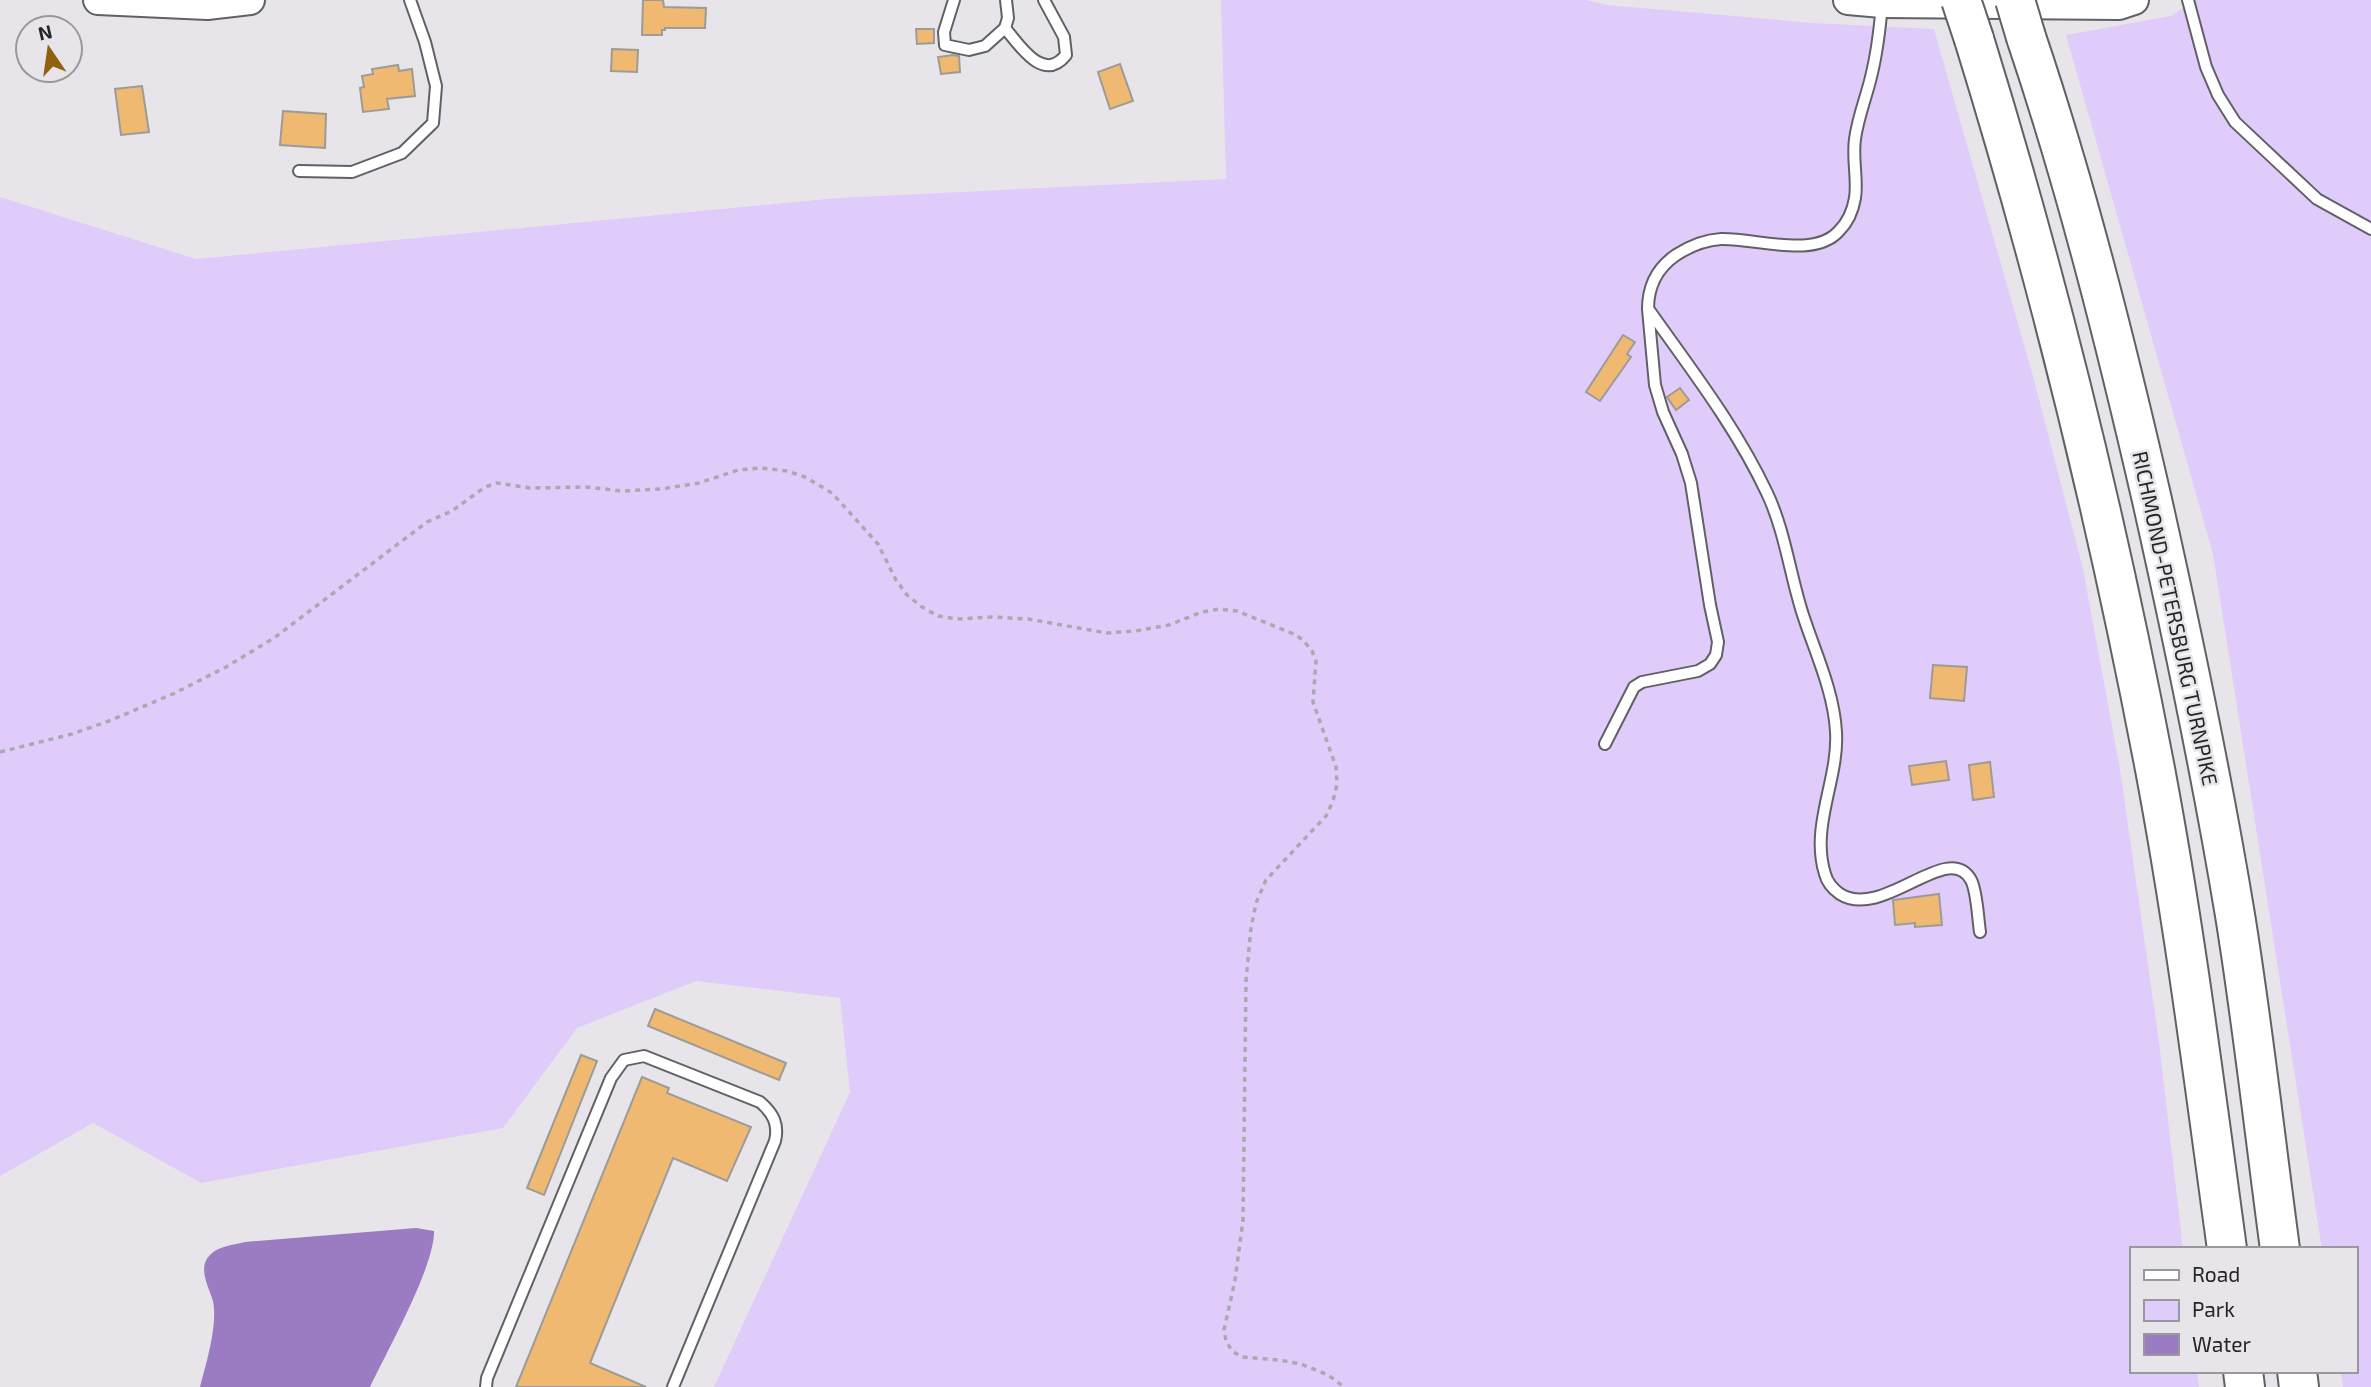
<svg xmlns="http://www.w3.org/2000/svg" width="2371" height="1387" font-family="'Exo 2',sans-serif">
  <rect width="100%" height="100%" fill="#e7e5ea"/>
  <g fill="#e0ccfb">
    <polygon points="1221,0 1586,0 1607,5 1813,23 1934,29 2033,376 2083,569 2120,769 2159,1042 2183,1249 2131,1249 2131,1371 2197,1371 2199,1387 714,1387 850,1092 840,998 696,981 577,1028 503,1128 201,1183 93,1123 0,1176 0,197 196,259 837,198 1226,179"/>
    <polygon points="2194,0 2371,0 2371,1387 2343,1387 2341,1371 2355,1371 2355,1249 2322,1249 2213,554 2066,35 2171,16"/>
  </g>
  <path fill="#9b7bc1" d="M 416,1228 L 434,1231 C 435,1266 387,1351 370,1387 L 200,1387 C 206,1364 218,1325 213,1301 C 209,1287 197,1268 210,1255 C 218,1246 234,1245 245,1242 Z"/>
  <g fill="#efb972" stroke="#9e9b97" stroke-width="2">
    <polygon points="643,0 663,0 664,7 706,8 705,28 665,28 665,30 662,30 662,35 642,35"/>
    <polygon points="916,29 934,29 934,43 917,44"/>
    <polygon points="612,49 638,50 637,72 611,71"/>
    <polygon points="953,55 959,56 960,72 941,74 938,57"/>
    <polygon points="1120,64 1133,101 1110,109 1098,72"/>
    <polygon points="398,65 399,71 412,69 415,96 387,99 389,109 363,112 360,88 364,87 362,76 373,74 372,69"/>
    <polygon points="142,86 149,132 121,135 115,89"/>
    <polygon points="283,111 326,114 325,148 280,145"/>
    <polygon points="1623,335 1635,342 1627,354 1631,357 1600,401 1586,392"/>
    <polygon points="1680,388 1689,400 1676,410 1667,397"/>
    <polygon points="1933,665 1967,667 1964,701 1930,698"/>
    <polygon points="1946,761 1949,780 1912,785 1909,766"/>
    <polygon points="1990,762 1994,797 1973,800 1969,765"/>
    <polygon points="1939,894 1942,925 1915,927 1915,923 1895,925 1893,900"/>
    <polygon points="655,1009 786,1063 779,1080 648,1026"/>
    <polygon points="581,1055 597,1061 544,1195 527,1188"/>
    <polygon points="642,1077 669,1088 667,1093 751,1127 727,1181 673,1158 590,1363 646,1387 516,1387"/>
  </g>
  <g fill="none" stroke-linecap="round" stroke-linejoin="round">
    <g stroke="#616064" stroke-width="14">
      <g id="service">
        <polyline points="954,0 944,32 945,45 969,50 985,46 1005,28 1008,18 1006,0"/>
        <polyline points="2188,0 2206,67 2218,95 2235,122 2317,199 2371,229"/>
        <path d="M 1005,28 C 1020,46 1043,83 1066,55 L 1064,37 L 1044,0"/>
        <polyline points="299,171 352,172 402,153 433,123 436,86 425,42 410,0"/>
        <path d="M 1649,310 C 1690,368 1736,427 1767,493 C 1785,531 1790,575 1803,615 C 1815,652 1834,692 1836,732 C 1839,779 1810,826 1825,874 C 1827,882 1833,889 1840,894 C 1883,921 1948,839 1971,880 C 1977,891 1978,919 1980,932"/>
        <path d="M 1605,744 L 1634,687 L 1642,682 L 1698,671 L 1710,664 L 1716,655 L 1718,642 L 1710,605 L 1691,483 L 1682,454 L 1663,412 L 1655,385 L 1648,309 C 1648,287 1657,268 1676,255 C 1690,246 1705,240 1721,239 C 1756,238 1814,259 1839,231 C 1848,222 1853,210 1855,198 C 1858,179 1852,159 1855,139 C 1858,117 1866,98 1871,77 C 1877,53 1880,28 1882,3"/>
        <path d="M 486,1387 L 487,1378 L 611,1078 L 624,1060 L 644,1056 L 760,1102 C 773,1113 779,1124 775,1141 L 673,1387"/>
      </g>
    </g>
    <g stroke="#616064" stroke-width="32">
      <g id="tertiary">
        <polyline points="98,0 207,5 250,0"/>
        <polyline points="1848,0 1882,3 2119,5 2134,0"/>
      </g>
    </g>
    <g stroke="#616064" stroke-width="42">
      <g id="motorway">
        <path d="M 2026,37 C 2077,188 2116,344 2152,500 C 2183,638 2212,776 2235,915 C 2253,1026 2265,1138 2280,1249"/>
        <path d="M 1974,39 C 2048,278 2108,523 2155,769 C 2185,928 2205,1089 2227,1249"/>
        <polyline points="2243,1371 2245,1387"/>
        <polyline points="2297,1371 2299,1387"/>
      </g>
    </g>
    <polyline stroke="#aaa9ac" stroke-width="3.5" stroke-dasharray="5 5" stroke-linecap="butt" points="0,752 72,734 109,721 175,693 226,667 274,638 427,522 452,511 485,487 497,483 530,488 586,487 623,491 661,489 699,483 738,470 761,468 787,471 805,477 832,493 878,544 896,580 907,595 922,607 938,616 957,619 992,617 1028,619 1107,633 1135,631 1169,625 1202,612 1219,609 1237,611 1294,634 1303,640 1312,651 1316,661 1313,702 1336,767 1337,784 1333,801 1326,816 1266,880 1256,903 1251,928 1246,980 1243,1220 1235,1280 1224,1330 1226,1341 1232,1351 1242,1357 1279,1360 1301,1364 1328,1375 1344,1387"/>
    <use href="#service" stroke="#fff" stroke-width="10"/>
    <use href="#tertiary" stroke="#fff" stroke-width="28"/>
    <use href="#motorway" stroke="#fff" stroke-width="38"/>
    <g stroke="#616064" stroke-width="42" stroke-linecap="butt">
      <g id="motorway-bridge">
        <polyline points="1961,0 1974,39"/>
        <polyline points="2015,0 2026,37"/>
      </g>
    </g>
    <use href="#motorway-bridge" stroke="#fff" stroke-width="38"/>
  </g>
  <g text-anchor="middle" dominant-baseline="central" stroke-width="5" stroke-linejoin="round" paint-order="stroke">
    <g font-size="21" fill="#252526" stroke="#e7e5ea">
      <text transform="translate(2176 618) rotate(78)">RICHMOND-PETERSBURG TURNPIKE</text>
    </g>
  </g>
  <rect x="2130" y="1247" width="228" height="126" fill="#e7e5ea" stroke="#99989c" stroke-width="2"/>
  <rect x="2144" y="1270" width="35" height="10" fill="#ffffff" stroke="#99989c" stroke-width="2"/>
  <text x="2192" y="1282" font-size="21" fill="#252526">Road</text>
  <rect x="2144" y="1300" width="35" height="21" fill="#e0ccfb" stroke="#99989c" stroke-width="2"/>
  <text x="2192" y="1317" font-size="21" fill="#252526">Park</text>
  <rect x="2144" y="1334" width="35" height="21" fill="#9b7bc1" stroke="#99989c" stroke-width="2"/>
  <text x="2192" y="1352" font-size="21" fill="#252526">Water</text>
  <g transform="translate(49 49) rotate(347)"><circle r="33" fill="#e7e5ea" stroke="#99989c" stroke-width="2"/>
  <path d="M0-5L12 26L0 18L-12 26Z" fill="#926110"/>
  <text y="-10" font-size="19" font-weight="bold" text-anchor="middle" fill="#252526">N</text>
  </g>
</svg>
